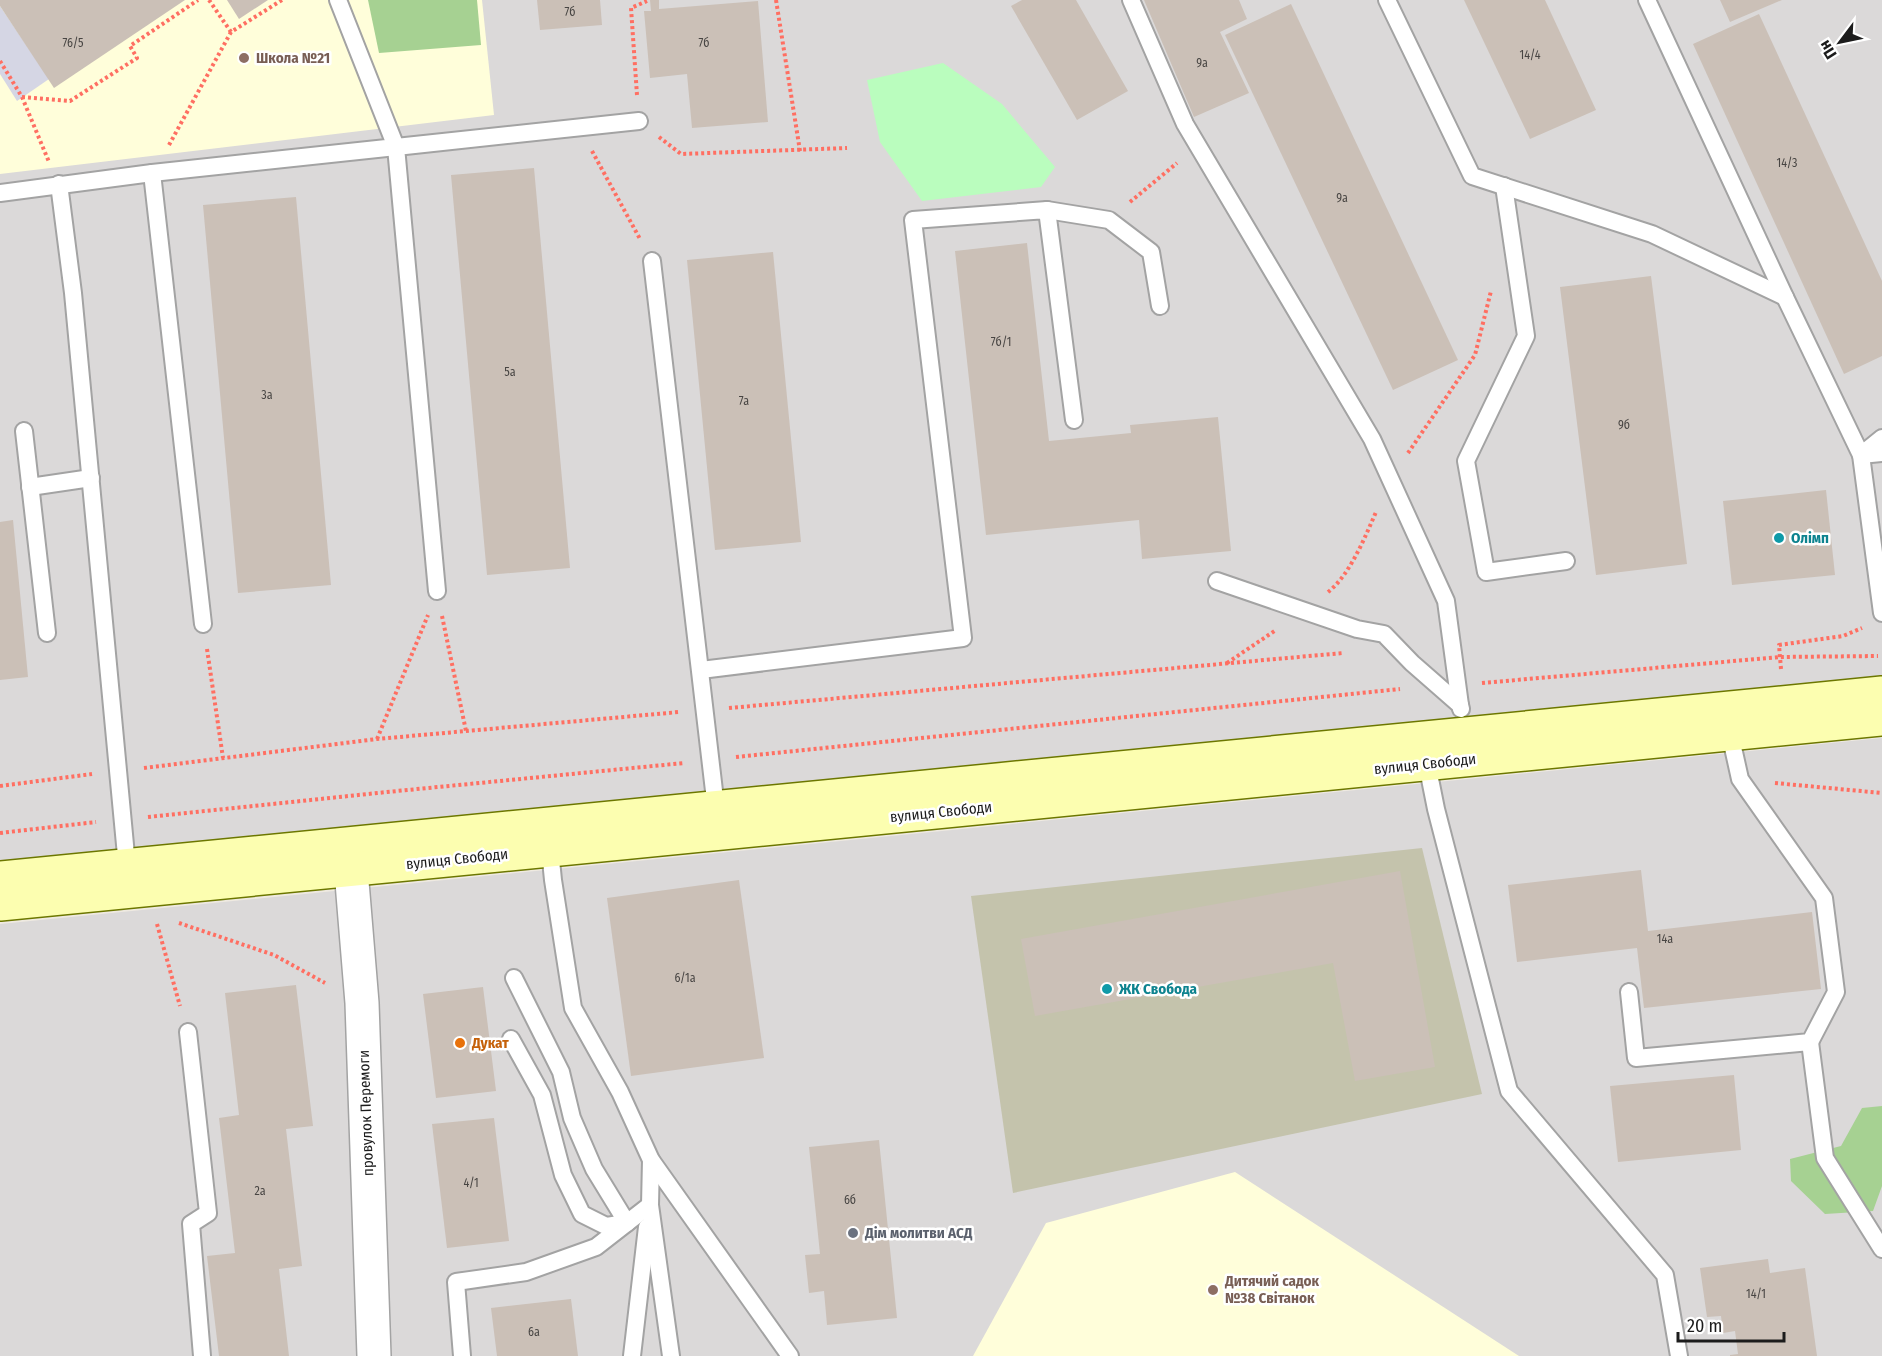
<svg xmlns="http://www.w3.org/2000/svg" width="1882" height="1356" font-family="'Fira Sans Condensed',sans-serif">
  <rect width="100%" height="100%" fill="#efeae1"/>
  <g fill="#dbd9d9">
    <polygon points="0,0 1882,0 1882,677 0,862"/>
    <polygon points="1882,738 1882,1356 0,1356 0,924"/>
  </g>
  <g fill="#fffeda">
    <polygon points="0,0 482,0 494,115 0,174"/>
    <polygon points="1235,1172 1519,1356 973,1356 1046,1223"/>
  </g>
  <polygon fill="#c4c3ac" points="1422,848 1482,1094 1013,1193 971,896"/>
  <g fill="#a6d192">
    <polygon points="368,0 477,0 481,45 379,53"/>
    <polygon points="1882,1106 1882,1186 1873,1211 1825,1214 1791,1181 1790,1159 1841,1146 1862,1108"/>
  </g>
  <polygon fill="#bafdbe" points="943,63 1002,104 1055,167 1041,187 922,201 880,142 867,80"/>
  <polygon fill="#d5d6e4" points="0,6 49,79 17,101 0,74"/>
  <g fill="#cbc0b7">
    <polygon points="0,0 185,0 54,88 0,6"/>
    <polygon points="227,0 268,0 239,19"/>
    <polygon points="537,0 600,0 602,25 540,30"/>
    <polygon points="650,0 659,0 659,9 758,1 768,122 692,128 687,74 650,78 644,11 651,11"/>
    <polygon points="1022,0 1076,0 1128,91 1077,120 1011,6"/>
    <polygon points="1144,0 1239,0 1247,19 1220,32 1249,93 1194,117"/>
    <polygon points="1464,0 1545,0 1596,110 1530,139"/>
    <polygon points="1720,0 1782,0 1730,22"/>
    <polygon points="1291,4 1458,360 1393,390 1225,35"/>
    <polygon points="1759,14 1882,281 1882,356 1844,374 1693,44"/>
    <polygon points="534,168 570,568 487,575 451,175"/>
    <polygon points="296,197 331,585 238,593 203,205"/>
    <polygon points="1027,243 1049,441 1131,433 1130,425 1218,417 1231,551 1142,559 1139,520 986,535 955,251"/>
    <polygon points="773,252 801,542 715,550 687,260"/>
    <polygon points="1651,276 1687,564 1596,575 1560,287"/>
    <polygon points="1826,490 1835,575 1732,585 1723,501"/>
    <polygon points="13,520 28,677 0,680 0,522"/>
    <polygon points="1641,870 1648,931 1812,912 1821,989 1644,1008 1637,948 1517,962 1508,885"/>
    <polygon points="1400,871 1435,1067 1355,1081 1333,963 1035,1016 1021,939"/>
    <polygon points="739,880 764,1058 631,1076 607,898"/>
    <polygon points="296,985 313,1126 286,1129 302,1266 279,1269 289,1356 219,1356 207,1256 235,1253 219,1118 239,1115 225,993"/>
    <polygon points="483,987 496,1091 436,1098 423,994"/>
    <polygon points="1734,1075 1741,1150 1618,1162 1610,1086"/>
    <polygon points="494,1118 509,1241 447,1248 432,1124"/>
    <polygon points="879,1140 897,1318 827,1325 824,1291 809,1293 805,1255 820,1254 809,1147"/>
    <polygon points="1768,1259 1770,1273 1805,1268 1817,1356 1730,1356 1730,1355 1738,1354 1735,1331 1723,1333 1721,1316 1707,1317 1700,1268"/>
    <polygon points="571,1299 578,1356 497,1356 491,1308"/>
  </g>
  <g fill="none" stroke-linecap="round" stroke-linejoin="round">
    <g stroke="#a3a3a3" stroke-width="20">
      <g id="service">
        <polyline points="1131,0 1185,124 1372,439 1446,601 1460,705"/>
        <polyline points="1387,0 1472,176 1652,234 1785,297"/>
        <polyline points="1647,0 1785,297 1861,455 1882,453"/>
        <polyline points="152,173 203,624"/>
        <polyline points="59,184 73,293 127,866"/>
        <polyline points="1504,186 1526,336 1466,461 1486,572 1566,561"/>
        <polyline points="0,193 152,173 396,147 338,0"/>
        <polyline points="1047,210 1109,220 1151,252 1160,306"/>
        <polyline points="652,261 716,808"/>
        <polyline points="24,431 47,633"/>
        <polyline points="1882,438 1861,455 1882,613"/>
        <polyline points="30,487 91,478"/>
        <polyline points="1217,581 1357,629 1384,634 1412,663 1460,705 1461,709"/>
        <polyline points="437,591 396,147 639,121"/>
        <polyline points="701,670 963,638 913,220 1047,210 1074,420"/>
        <polyline points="1427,764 1436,809 1509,1091 1665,1275 1679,1356"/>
        <polyline points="550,850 553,880 573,1008 620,1092 651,1160 790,1356"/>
        <polyline points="1629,992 1636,1058 1810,1042 1836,992 1824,898 1740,779 1730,734"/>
        <polyline points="188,1032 208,1213 191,1224 202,1356"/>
        <polyline points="511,1039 542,1095 563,1175 582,1214 606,1226 627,1223 594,1169 572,1118 561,1072 514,978"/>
        <polyline points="1810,1042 1825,1158 1882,1249"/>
        <polyline points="651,1160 650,1205 671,1356"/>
        <polyline points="462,1356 456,1282 526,1272 596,1247 650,1205"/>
        <polyline points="632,1356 647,1227"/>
      </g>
    </g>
    <g stroke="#a3a3a3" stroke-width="36">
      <polyline id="minor" points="351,870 362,1003 374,1356"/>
    </g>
    <g stroke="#6c7700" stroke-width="36">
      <g id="secondary">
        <polyline points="0,878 1882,693"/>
        <polyline points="0,904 1882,719"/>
      </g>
    </g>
    <g stroke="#ff6f62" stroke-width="4" stroke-dasharray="3 3" stroke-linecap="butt">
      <polyline points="209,0 231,32 282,0"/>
      <polyline points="776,0 800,151"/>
      <polyline points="0,61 22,97 49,162"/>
      <polyline points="637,95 631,8 647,1"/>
      <polyline points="22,97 70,101 137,58 130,46 198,0"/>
      <polyline points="659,137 681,154 847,148"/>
      <polyline points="169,145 231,32"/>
      <polyline points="592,151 640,239"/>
      <polyline points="1130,202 1177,163"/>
      <polyline points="1408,453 1475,355 1491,291"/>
      <path d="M 1328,592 C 1350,575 1365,537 1376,512"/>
      <polyline points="442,616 466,731"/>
      <polyline points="207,649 223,758"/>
      <polyline points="1227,663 1276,630"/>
      <polyline points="1781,669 1779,645 1843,636 1862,628"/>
      <polyline points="1482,683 1780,657 1878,656"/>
      <polyline points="729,708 1343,653"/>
      <polyline points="377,739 428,615"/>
      <polyline points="736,757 1400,689"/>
      <polyline points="144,768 377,739 679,712"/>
      <polyline points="1775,783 1882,793"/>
      <polyline points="0,786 92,774"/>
      <polyline points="148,817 387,792 684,763"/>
      <polyline points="0,833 96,822"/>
      <polyline points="179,923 274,955 325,983"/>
      <polyline points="157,924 180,1006"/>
    </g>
    <use href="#service" stroke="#fff" stroke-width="16"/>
    <use href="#minor" stroke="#fff" stroke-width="33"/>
    <use href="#secondary" stroke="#fcfeb0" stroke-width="33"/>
  </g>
  <g fill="#8d6e63" stroke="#fff" stroke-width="2">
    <circle cx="244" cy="58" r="6"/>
    <circle cx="1213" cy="1290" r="6"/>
  </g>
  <g fill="#0f9aa8" stroke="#fff" stroke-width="2">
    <circle cx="1779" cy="538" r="6"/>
    <circle cx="1107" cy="989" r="6"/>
  </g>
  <circle fill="#e8710a" stroke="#fff" stroke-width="2" cx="460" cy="1043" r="6"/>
  <circle fill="#6b7280" stroke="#fff" stroke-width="2" cx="853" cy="1233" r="6"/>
  <g text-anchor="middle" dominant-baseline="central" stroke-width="5" stroke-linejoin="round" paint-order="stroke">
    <g font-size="12" fill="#484543">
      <text x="570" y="12">7б</text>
      <text x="73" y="43">76/5</text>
      <text x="704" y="43">7б</text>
      <text x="1530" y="55">14/4</text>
      <text x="1202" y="63">9а</text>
      <text x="1787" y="163">14/3</text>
      <text x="1342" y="198">9а</text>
      <text x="1001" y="342">7б/1</text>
      <text x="510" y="372">5а</text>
      <text x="267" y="395">3а</text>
      <text x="744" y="401">7а</text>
      <text x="1624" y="425">9б</text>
      <text x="1665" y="939">14а</text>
      <text x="685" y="978">6/1а</text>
      <text x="471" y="1183">4/1</text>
      <text x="260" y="1191">2а</text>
      <text x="850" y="1200">6б</text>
      <text x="1756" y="1294">14/1</text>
      <text x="534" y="1332">6а</text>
    </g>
    <g font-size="15" font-weight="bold" fill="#785e54" stroke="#fff" text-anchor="start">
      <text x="256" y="58">Школа №21</text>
      <text x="1225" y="1281">Дитячий садок<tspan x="1225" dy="17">№38 Світанок</tspan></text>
    </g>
    <g font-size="15" font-weight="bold" fill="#0d838f" stroke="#fff" text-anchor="start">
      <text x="1791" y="538">Олімп</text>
      <text x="1119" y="989">ЖК Свобода</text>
    </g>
    <g font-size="15" fill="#1c1c1c" stroke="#fff">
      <text transform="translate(1425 764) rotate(-6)">вулиця Свободи</text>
      <text transform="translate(941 812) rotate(-6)">вулиця Свободи</text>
      <text transform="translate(457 859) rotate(-6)">вулиця Свободи</text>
      <text transform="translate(366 1113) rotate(-92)">провулок Перемоги</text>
    </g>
    <g font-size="15" font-weight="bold" fill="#c56008" stroke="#fff" text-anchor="start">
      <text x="472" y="1043">Дукат</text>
    </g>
    <g font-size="15" font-weight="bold" fill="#5b616d" stroke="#fff" text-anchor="start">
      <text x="865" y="1233">Дім молитви АСД</text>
    </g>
  </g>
  <g transform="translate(1840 42) rotate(238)" stroke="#ffffff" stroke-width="4.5" paint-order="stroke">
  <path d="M0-4.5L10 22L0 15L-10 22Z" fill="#1c1c1c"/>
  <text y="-9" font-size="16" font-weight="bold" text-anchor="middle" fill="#1c1c1c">Пн</text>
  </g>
  <path d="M1678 1332v9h106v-9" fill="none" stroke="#1c1c1c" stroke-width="3"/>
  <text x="1687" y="1332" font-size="18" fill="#1c1c1c" stroke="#ffffff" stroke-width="4.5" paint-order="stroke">20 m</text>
</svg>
